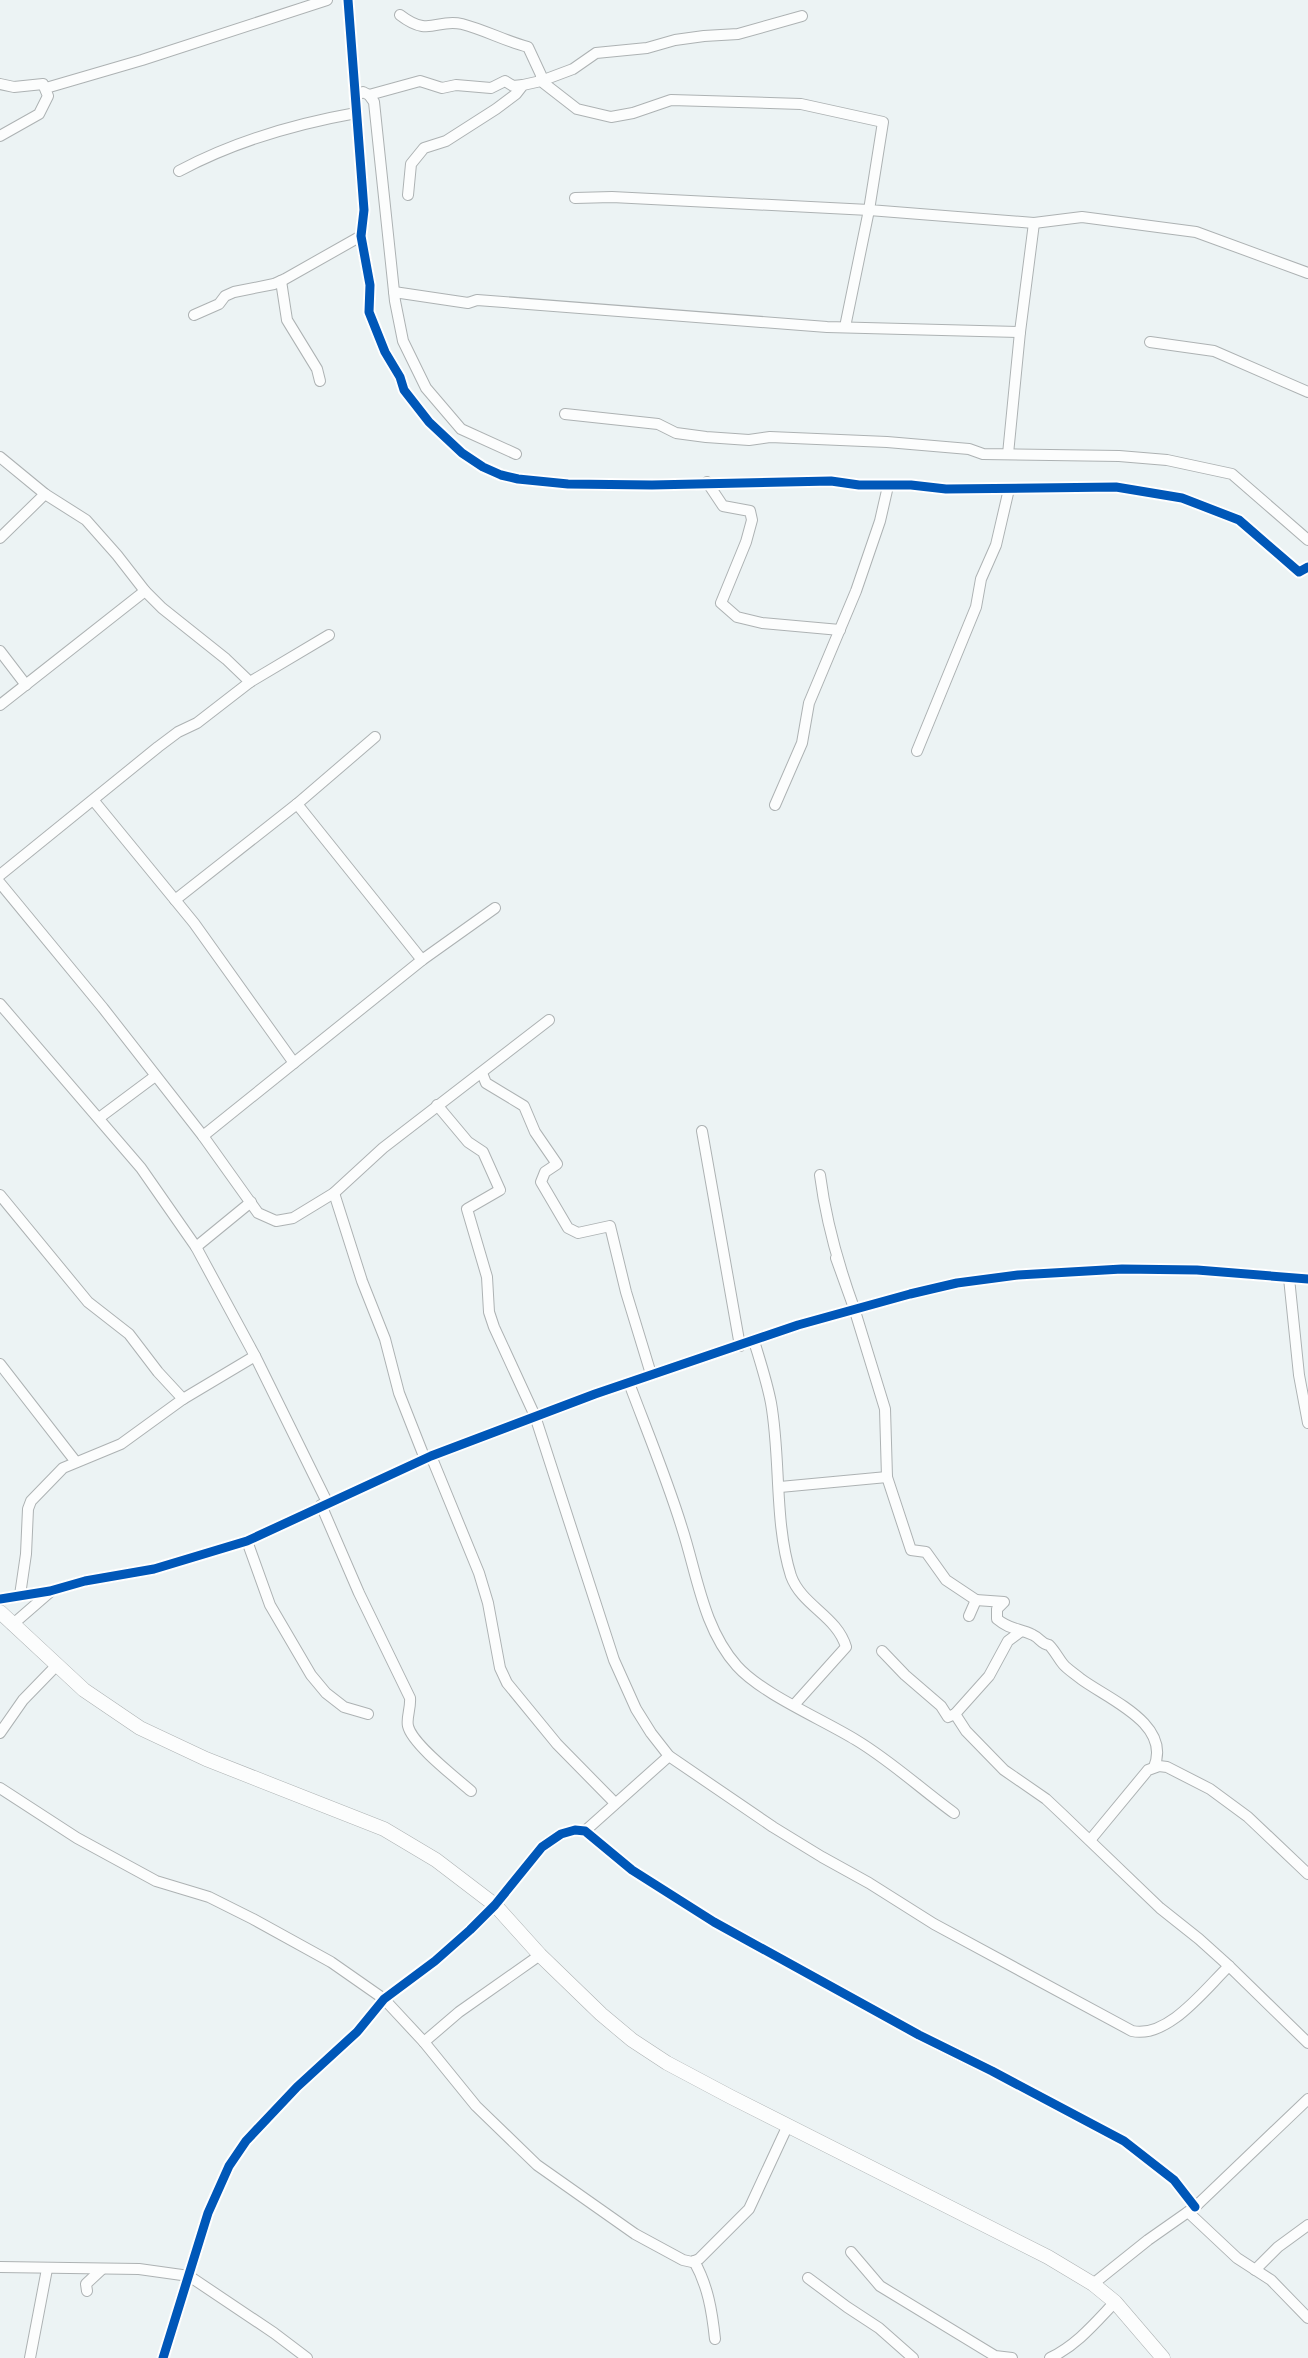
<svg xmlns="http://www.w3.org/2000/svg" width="1308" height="2358" font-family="'Public Sans',sans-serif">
  <rect width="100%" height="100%" fill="#ecf3f4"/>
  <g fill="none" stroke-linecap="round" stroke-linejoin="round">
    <g stroke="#adb2b3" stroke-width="12">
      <g id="minor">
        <polyline points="348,0 364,210 361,236 370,285 369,312 385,352 400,377 404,390 429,422 462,453 483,467 501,475 518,479 568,484 652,485 831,481 859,485 911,485 946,489 1116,487 1182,498 1239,520 1299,572 1308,567"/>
        <path d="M 400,15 C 430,38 436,18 462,24 C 485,30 505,41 528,47 L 541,75 L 541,81 L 573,69 L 596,53 L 647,48 L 675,40 L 704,36 L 738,34 L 802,16"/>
        <polyline points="0,84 14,87 43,84 48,96 39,114 0,136"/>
        <polyline points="46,88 142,60 327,0"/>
        <polyline points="369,95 420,81 442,88 456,85 491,88 505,81 513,86 523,85"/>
        <polyline points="355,96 363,92 369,95 374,102 395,301 403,341 426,388 461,429 516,454"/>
        <path d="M 179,171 C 235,141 294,124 356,113"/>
        <polyline points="408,195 411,164 424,148 446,141 496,109 516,94 523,85 541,81 577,109 611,117 633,113 671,100 801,104 883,122 869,210 1034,223 1082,217 1196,232 1308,273"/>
        <polyline points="575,198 612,197 869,210 845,327"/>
        <polyline points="281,281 287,320 317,369 320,381"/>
        <polyline points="394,292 468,303 477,300 827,327 1020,332 1034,223"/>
        <polyline points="194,315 219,304 225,296 234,292 274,284 285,279 361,236"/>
        <polyline points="1150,342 1214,351 1308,392"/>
        <polyline points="565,414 658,424 676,433 706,437 749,440 770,437 887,442 969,449 983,454 1119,456 1167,460 1232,474 1308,540"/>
        <polyline points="1008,454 1020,332"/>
        <polyline points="0,457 45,494 86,520 117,555 145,591 162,608 226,659 250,682"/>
        <polyline points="707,482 723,506 750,511 752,520 746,542 721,603 737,617 762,623 840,630"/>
        <polyline points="0,538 45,494"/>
        <polyline points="0,651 26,685"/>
        <polyline points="0,705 145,591"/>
        <polyline points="917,751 976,607 981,579 996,545 1009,489"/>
        <polyline points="94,801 194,923 294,1063"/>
        <polyline points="297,804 422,960"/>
        <polyline points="775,805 802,743 809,703 856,591 880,521 888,486"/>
        <polyline points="0,875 158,747 178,732 197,723 250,682 329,635"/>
        <polyline points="0,883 103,1008 203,1136 258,1213 276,1221 293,1218 334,1193 383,1148 549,1020"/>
        <polyline points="175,900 297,804 375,737"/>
        <polyline points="0,1004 141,1168 196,1247 255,1356 327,1502"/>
        <polyline points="482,1073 486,1083 524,1106 535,1132 557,1164 545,1172 541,1182 568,1228 578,1233 610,1226 626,1292 651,1374"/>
        <path d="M 437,1105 L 468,1142 L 483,1152 L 500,1190 L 467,1209 L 487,1277 L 489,1312 L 494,1327 L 535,1416 L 614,1660 L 636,1709 L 651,1733 L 669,1756 L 773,1827 L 822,1857 L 869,1883 L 934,1924 L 1132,2031 C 1168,2039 1205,1989 1229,1966"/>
        <polyline points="99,1118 154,1077"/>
        <polyline points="702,1131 740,1346"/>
        <polyline points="203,1136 422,960 495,908"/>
        <path d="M 820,1175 C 826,1221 838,1264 854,1308 L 836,1258"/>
        <polyline points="334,1193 362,1281 385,1339 399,1393 425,1459"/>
        <polyline points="0,1195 88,1302 129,1334 158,1372 183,1399"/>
        <polyline points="196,1247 251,1202"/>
        <polyline points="1289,1278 1299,1375 1308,1423"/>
        <polyline points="854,1308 885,1409 887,1477 911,1550 926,1552 946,1580 976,1600 969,1616"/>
        <path d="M 754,1341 C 760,1361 767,1382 771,1403 C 781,1459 774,1522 791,1576 C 802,1606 837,1616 846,1647 L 794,1705"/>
        <polyline points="0,1364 76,1462"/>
        <path d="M 629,1383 C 647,1431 667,1479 682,1528 C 697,1574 703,1628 737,1666 C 762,1694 822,1719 856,1740 C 891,1761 921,1789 954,1813"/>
        <polyline points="431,1456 479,1573 488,1603 500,1668 507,1683 557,1744 614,1802"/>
        <polyline points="780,1487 887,1477"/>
        <path d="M 321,1505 L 359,1593 L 410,1698 C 411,1708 406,1718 408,1726 C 412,1744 456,1778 471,1791"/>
        <polyline points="247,1541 270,1605 311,1675 326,1693 344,1707 368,1714"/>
        <polyline points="20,1595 26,1554 28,1509 31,1501 63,1468 121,1444 183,1399 255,1356"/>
        <polyline points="0,1599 50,1591 85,1581 154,1569 247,1541 431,1456 595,1394 798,1325 910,1294 957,1283 1018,1275 1122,1269 1197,1270 1308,1279"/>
        <path d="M 976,1600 L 1004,1602 L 997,1609 L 997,1619 C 1010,1630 1019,1628 1033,1635 C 1040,1638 1041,1644 1049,1645 C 1055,1651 1058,1658 1063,1664 C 1067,1669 1075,1674 1081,1679 C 1108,1699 1172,1724 1154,1767"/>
        <polyline points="12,1625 50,1592"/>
        <polyline points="1020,1632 1008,1641 989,1676 955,1714 966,1731 1004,1770 1046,1799 1063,1815 1160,1908 1199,1939 1229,1966 1308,2043"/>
        <polyline points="882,1651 905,1675 941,1706 948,1717 955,1714"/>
        <polyline points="0,1733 23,1700 57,1665"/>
        <polyline points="0,1788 77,1838 156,1881 209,1897 253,1919 331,1962 384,1999 424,2042 476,2106 537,2165 635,2234 683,2260 692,2262 699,2259 749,2209 788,2125"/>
        <polyline points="585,1831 669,1756"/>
        <polyline points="1091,1839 1148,1770 1159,1766 1167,1767 1210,1789 1248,1817 1308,1874"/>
        <polyline points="424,2042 459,2012 540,1955"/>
        <polyline points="1188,2212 1237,2258 1271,2280 1308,2318"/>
        <polyline points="851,2252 880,2286 995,2356 1012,2358"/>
        <path d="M 694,2261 C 708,2286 712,2311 715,2339"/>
        <polyline points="0,2267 139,2269 189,2276 274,2333 307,2358"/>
        <polyline points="1255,2270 1278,2247 1308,2225"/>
        <polyline points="808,2278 847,2307 879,2328 913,2358"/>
        <polyline points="1093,2284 1148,2240 1195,2207 1308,2099"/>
        <polyline points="87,2291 86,2284 102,2269"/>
        <polyline points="30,2358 47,2269"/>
        <polyline points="163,2358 208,2213 229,2166 246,2141 297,2087 357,2032 384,1999 435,1961 470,1930 495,1905 542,1847 561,1834 575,1830 585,1831 632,1870 714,1922 919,2035 992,2071 1124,2141 1174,2180 1195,2207"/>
        <path d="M 1050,2358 C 1077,2345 1095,2323 1115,2302"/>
      </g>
    </g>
    <g stroke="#adb2b3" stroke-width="15">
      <polyline id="tertiary" points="0,1612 84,1690 140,1728 206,1759 384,1829 436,1860 495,1905 540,1955 601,2014 632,2040 667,2063 731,2097 1048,2257 1093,2284 1115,2302 1163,2358"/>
    </g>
    <use href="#minor" stroke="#fcfdfd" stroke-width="10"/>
    <use href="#tertiary" stroke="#fcfdfd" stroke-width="14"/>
    <g stroke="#fff" stroke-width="13">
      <g id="cycleway">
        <polyline points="348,0 364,210 361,236 370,285 369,312 385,352 400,377 404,390 429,422 462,453 483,467 501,475 518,479 568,484 652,485 831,481 859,485 911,485 946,489 1116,487 1182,498 1239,520 1299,572 1308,567"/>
        <polyline points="0,1599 50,1591 85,1581 154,1569 247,1541 431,1456 595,1394 798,1325 910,1294 957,1283 1018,1275 1122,1269 1197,1270 1308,1279"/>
        <polyline points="163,2358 208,2213 229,2166 246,2141 297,2087 357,2032 384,1999 435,1961 470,1930 495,1905 542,1847 561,1834 575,1830 585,1831 632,1870 714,1922 919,2035 992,2071 1124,2141 1174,2180 1195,2207"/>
      </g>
    </g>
    <use href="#cycleway" stroke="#0057b8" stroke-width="9"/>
  </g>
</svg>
